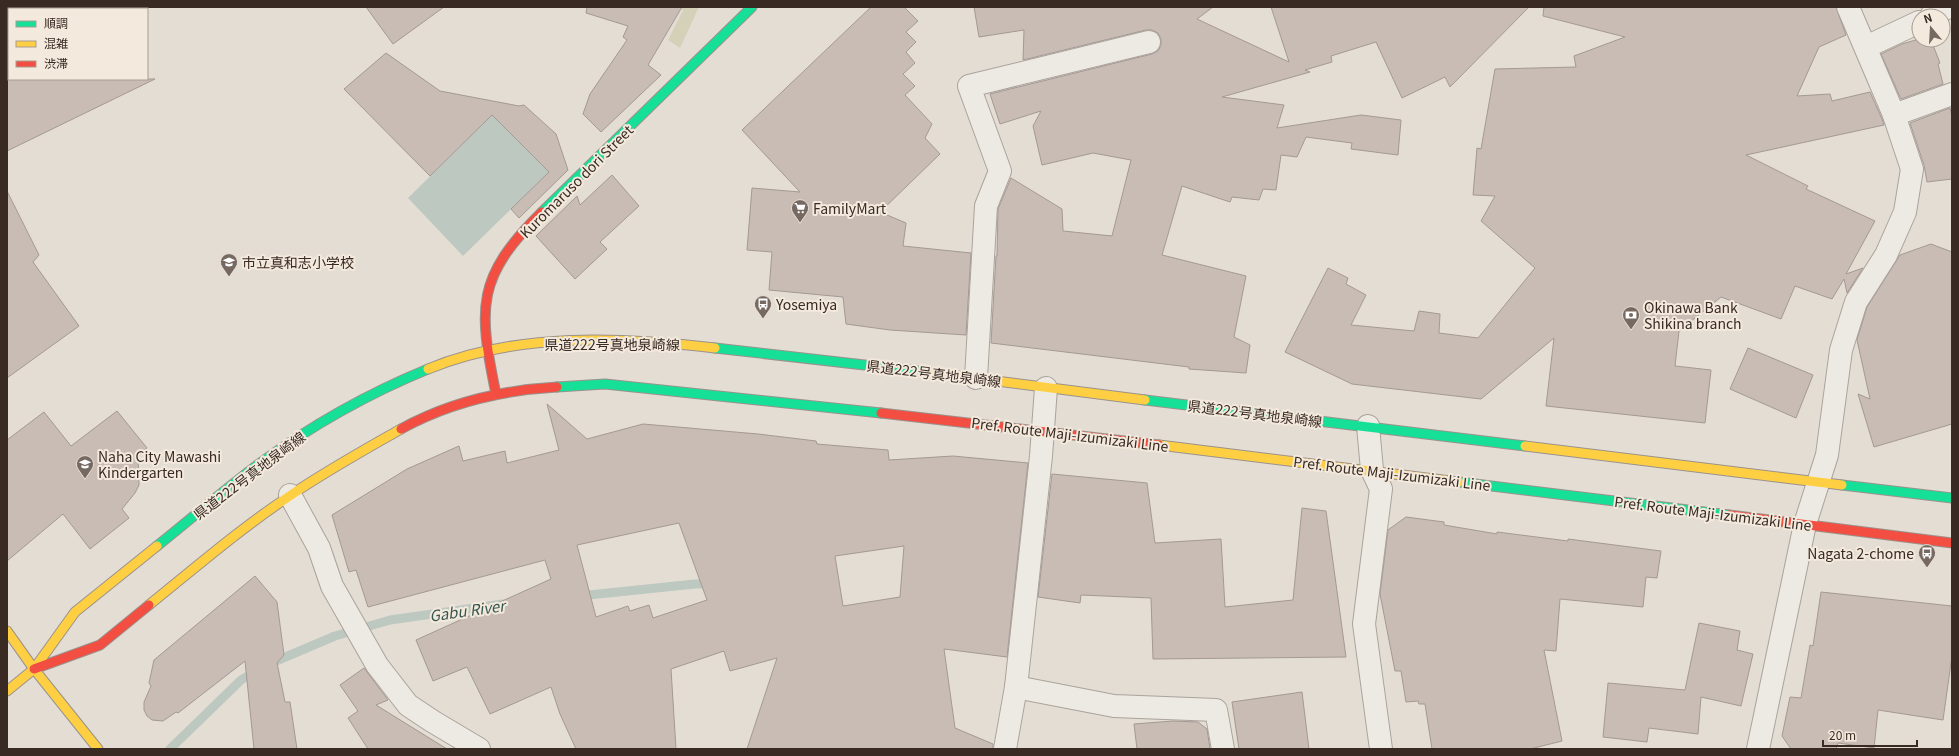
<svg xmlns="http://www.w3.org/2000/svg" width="1959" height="756" font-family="Georgia,'Noto Sans JP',serif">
  <rect width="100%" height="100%" fill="#e4ddd4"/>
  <polygon fill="#d5d1b8" points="679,7 699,7 680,48 668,40 683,10"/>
  <polygon fill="#bdc9c0" points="492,115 549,172 463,256 408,198"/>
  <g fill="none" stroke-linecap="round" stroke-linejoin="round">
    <g stroke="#bdc9c0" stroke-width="9">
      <polyline points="579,596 695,584 712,584"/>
      <polyline points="269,664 335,636 390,620 503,604"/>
      <polyline points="170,749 241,680 256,671"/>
    </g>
  </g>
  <g fill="#c8bcb5" stroke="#a49993" fill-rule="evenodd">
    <polygon points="366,7 444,7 393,44"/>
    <polygon points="587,7 682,7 648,65 661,75 601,132 583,114 590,94 627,40 623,37 628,26 586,13"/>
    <polygon points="871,7 904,7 918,21 906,32 916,42 906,52 915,63 903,74 915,86 905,95 932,124 925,138 940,154 880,212 906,223 903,246 971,253 966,335 890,330 846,324 843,297 769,290 772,252 747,250 752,188 800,192 742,130"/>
    <polygon points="974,7 1213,7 1197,19 1289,62 1271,7 1529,7 1450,87 1445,77 1402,98 1376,42 1331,56 1332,62 1305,70 1310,72 1222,97 1284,105 1277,128 1361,115 1401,120 1398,155 1351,149 1352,143 1306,137 1297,157 1281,155 1276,190 1263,189 1259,200 1232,197 1230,202 1182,186 1162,255 1246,276 1234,337 1250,345 1246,373 1189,369 1189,367 991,343 996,256 997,256 998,209 1011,178 1062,209 1063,231 1112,236 1131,160 1093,153 1042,165 1033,126 1041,111 1000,124 990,94 1152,54 1158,51 1161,45 1161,39 1158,33 1152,30 1146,30 1023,60 1024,30 979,37"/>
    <polygon points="1544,7 1836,7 1846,35 1819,47 1797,96 1830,94 1832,101 1870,92 1882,119 1884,125 1746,155 1808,186 1806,189 1875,221 1846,274 1863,268 1847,293 1844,279 1832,299 1795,286 1781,319 1721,297 1679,331 1675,366 1711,370 1705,423 1546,406 1554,338 1481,399 1352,384 1285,352 1328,268 1348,278 1346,284 1366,295 1351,325 1414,331 1419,311 1440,314 1439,333 1478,338 1535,268 1481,221 1495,196 1473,195 1477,148 1481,149 1495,69 1576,67 1574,56 1625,37 1543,16"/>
    <polygon points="1919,39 1931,40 1940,63 1938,64 1943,84 1901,99 1881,54 1902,44"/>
    <polygon points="386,53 440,91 519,106 524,105 556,134 568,170 519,218 511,209 549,172 492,115 430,176 344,89"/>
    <polygon points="7,79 155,79 7,151"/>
    <polygon points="1950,108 1952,116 1952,179 1927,182 1924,165 1910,123"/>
    <polygon points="612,175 639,206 600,242 607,249 575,279 536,236 577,196 580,205"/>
    <polygon points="7,191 39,255 33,262 79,326 7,378"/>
    <polygon points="1931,244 1952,252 1952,424 1874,447 1858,394 1870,399 1857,340 1867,307 1900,255"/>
    <polygon points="1748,348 1813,375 1796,418 1730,389"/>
    <path d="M 547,404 L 587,439 L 643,424 L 758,434 L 816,441 L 817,444 L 888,450 L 889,460 L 953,456 L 1028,463 L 1007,657 L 944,649 L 955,728 L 993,744 L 993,749 L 747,749 L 777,658 L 730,671 L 724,651 L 671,669 L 676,749 L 576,749 L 560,714 L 551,687 L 490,714 L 467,667 L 433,681 L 416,640 L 551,579 L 545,560 L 368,607 L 356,570 L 349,572 L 332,515 L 407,469 L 459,446 L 463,461 L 505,451 L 507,463 L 559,450 ZM 679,523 L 707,600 L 653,618 L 649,605 L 630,611 L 628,606 L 596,617 L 577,545 ZM 904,546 L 900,597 L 843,606 L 835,556 Z"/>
    <polygon points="117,411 147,448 138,456 139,485 135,493 122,509 129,518 90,549 63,514 7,561 7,440 44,412 71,446"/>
    <polygon points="1052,474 1147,483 1155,543 1221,539 1225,607 1293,600 1302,508 1326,511 1346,657 1153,659 1151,598 1081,595 1080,603 1038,597"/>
    <polygon points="1406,517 1444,522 1444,525 1497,534 1497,532 1568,541 1568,539 1661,551 1657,578 1646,577 1643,607 1560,599 1556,651 1544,650 1562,741 1530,749 1432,749 1425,704 1419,704 1418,701 1406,702 1401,671 1395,671 1380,594 1388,530"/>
    <polygon points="255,576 277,602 284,655 277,663 285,702 290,702 297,749 254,749 245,661 178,713 176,712 163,721 152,720 147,716 144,710 144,702 151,686 149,683 154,660"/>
    <polygon points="1821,592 1952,606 1952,656 1943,720 1878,710 1874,748 1838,743 1836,749 1791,749 1782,736 1790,697 1801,698 1810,645 1813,646"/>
    <polygon points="1699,623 1740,631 1737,650 1753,654 1741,706 1701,697 1698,734 1649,728 1647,742 1603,737 1608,683 1685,690"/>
    <polygon points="364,668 388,700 376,705 447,749 368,749 348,718 358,711 340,685"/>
    <polygon points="1302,692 1309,749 1239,749 1232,702"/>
    <polygon points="1173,721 1198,722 1207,729 1210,749 1137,749 1134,724"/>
  </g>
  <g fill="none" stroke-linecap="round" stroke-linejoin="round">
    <g stroke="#aaa39c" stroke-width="24">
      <g id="street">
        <polyline points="1931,16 1949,7"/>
        <polyline points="1866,47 1919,22"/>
        <polyline points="1894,115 1952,94"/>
        <polyline points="976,378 986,206 1000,171 969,86 1149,42"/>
        <polyline points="1368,426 1372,470 1381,489 1364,624 1381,749"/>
        <polyline points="290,495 319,548 332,586 377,665 408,705 432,721 479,749"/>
        <polyline points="1016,687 1114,706 1216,710 1223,749"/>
        <polyline points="1005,749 1016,687 1041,456 1046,388"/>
        <polyline points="1758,749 1805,524 1827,455 1841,350 1856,302 1886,255 1905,212 1912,169 1894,115 1848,7"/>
      </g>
    </g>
    <g stroke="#9a928c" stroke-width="11">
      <g id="fast">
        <polyline points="542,212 752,7"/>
        <polyline points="715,348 926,372"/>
        <polyline points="557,387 605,384 881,413"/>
        <polyline points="1145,400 1525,446"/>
        <polyline points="1459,482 1729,515"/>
        <polyline points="1842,485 1952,498"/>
        <path d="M 157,546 C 191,519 224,490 259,464 C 312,425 367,394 428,369"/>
      </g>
    </g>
    <g stroke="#9a928c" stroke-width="11">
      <g id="slow">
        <path d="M 428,369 C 517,332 622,337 715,348"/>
        <polyline points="926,372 1145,400"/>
        <polyline points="1159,445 1459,482"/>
        <polyline points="1525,446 1842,485"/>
        <path d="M 149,605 C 195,568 241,528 291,495 C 326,471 364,450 401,429"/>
        <polyline points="7,631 34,669 98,749"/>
        <polyline points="7,691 34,669 75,612 157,546"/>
      </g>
    </g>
    <g stroke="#9a928c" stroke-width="11">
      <g id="jam">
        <path d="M 496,394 C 478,307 476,277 542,212"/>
        <polyline points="881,413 1159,445"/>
        <path d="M 401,429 C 448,403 504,390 557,387"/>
        <polyline points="1729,515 1952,543"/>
        <polyline points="34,669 100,645 149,605"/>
      </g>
    </g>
    <use href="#street" stroke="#ede9e3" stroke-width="22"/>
    <use href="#fast" stroke="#16e098" stroke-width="9"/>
    <use href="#slow" stroke="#ffcf43" stroke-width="9"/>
    <use href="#jam" stroke="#f24e42" stroke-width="9"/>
  </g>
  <defs>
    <g id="supermarket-pin" transform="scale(0.9)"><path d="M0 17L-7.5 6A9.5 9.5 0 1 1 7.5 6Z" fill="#756961" stroke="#f3e9dc"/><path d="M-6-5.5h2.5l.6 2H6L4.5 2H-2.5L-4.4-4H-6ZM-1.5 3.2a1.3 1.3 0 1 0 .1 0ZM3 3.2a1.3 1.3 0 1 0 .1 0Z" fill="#fff"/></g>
    <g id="school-pin" transform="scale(0.9)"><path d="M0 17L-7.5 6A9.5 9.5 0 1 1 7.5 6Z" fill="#756961" stroke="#f3e9dc"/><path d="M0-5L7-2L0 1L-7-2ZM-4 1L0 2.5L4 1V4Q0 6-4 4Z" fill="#fff"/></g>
    <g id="bus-pin" transform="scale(0.9)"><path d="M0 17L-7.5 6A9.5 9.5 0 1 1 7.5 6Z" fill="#756961" stroke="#f3e9dc"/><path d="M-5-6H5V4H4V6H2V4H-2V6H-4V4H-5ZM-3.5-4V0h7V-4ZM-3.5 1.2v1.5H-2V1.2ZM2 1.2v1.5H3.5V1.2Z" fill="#fff"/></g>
    <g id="bank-pin" transform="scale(0.9)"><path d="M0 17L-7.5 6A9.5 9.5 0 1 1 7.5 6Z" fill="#756961" stroke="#f3e9dc"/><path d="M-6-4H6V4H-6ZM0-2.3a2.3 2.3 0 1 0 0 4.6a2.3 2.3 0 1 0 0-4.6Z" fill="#fff"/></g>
  </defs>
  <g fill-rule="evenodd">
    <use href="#supermarket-pin" x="800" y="208"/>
    <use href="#school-pin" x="229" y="262"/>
    <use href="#bus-pin" x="763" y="304"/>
    <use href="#bank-pin" x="1631" y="315"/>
    <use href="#school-pin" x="85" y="464"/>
    <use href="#bus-pin" x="1927" y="553"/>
  </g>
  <g text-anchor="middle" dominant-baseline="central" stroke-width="4" stroke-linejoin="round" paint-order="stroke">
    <g font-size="14" fill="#392b23" stroke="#f3e9dc">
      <text transform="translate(576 181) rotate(-45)">Kuromaruso dori Street</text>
      <text x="612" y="344">県道222号真地泉崎線</text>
      <text transform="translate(934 373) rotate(7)">県道222号真地泉崎線</text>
      <text transform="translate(1255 413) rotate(7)">県道222号真地泉崎線</text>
      <text transform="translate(1070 434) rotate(7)">Pref. Route Maji-Izumizaki Line</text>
      <text transform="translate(1392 473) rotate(7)">Pref. Route Maji-Izumizaki Line</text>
      <text transform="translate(249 475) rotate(-37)">県道222号真地泉崎線</text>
      <text transform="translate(1713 513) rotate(7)">Pref. Route Maji-Izumizaki Line</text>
    </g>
    <g font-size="14" fill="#392b23" stroke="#f3e9dc" text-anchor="start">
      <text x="813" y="208">FamilyMart</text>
      <text x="242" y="262">市立真和志小学校</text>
      <text x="776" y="304">Yosemiya</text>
      <text x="1644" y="307">Okinawa Bank<tspan x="1644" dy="16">Shikina branch</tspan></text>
      <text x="98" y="456">Naha City Mawashi<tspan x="98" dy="16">Kindergarten</tspan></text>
      <text x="1914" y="553" text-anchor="end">Nagata 2-chome</text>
    </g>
    <g font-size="15" font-style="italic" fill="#355750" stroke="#f3e9dc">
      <text transform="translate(467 610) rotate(-8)">Gabu River</text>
    </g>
  </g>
  <rect width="1959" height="756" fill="none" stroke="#392b23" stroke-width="16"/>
  <rect x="8" y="8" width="140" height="72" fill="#f3e9dc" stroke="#a99d92"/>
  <rect x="16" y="21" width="20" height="6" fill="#16e098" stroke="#a99d92"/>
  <text x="44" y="28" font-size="12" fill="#392b23">順調</text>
  <rect x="16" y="41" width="20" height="6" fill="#ffcf43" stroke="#a99d92"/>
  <text x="44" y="48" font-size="12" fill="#392b23">混雑</text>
  <rect x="16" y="61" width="20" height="6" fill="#f24e42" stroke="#a99d92"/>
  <text x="44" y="68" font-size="12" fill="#392b23">渋滞</text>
  <g transform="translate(1931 28) rotate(342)"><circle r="19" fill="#f3e9dc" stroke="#a99d92"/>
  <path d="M0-3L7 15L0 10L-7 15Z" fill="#756961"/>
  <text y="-6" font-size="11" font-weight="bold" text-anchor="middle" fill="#392b23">N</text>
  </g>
  <path d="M1823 740v6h94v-6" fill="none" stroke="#392b23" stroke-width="2"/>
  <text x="1829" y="740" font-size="12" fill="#392b23" stroke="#f3e9dc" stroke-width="3" paint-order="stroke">20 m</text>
</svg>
